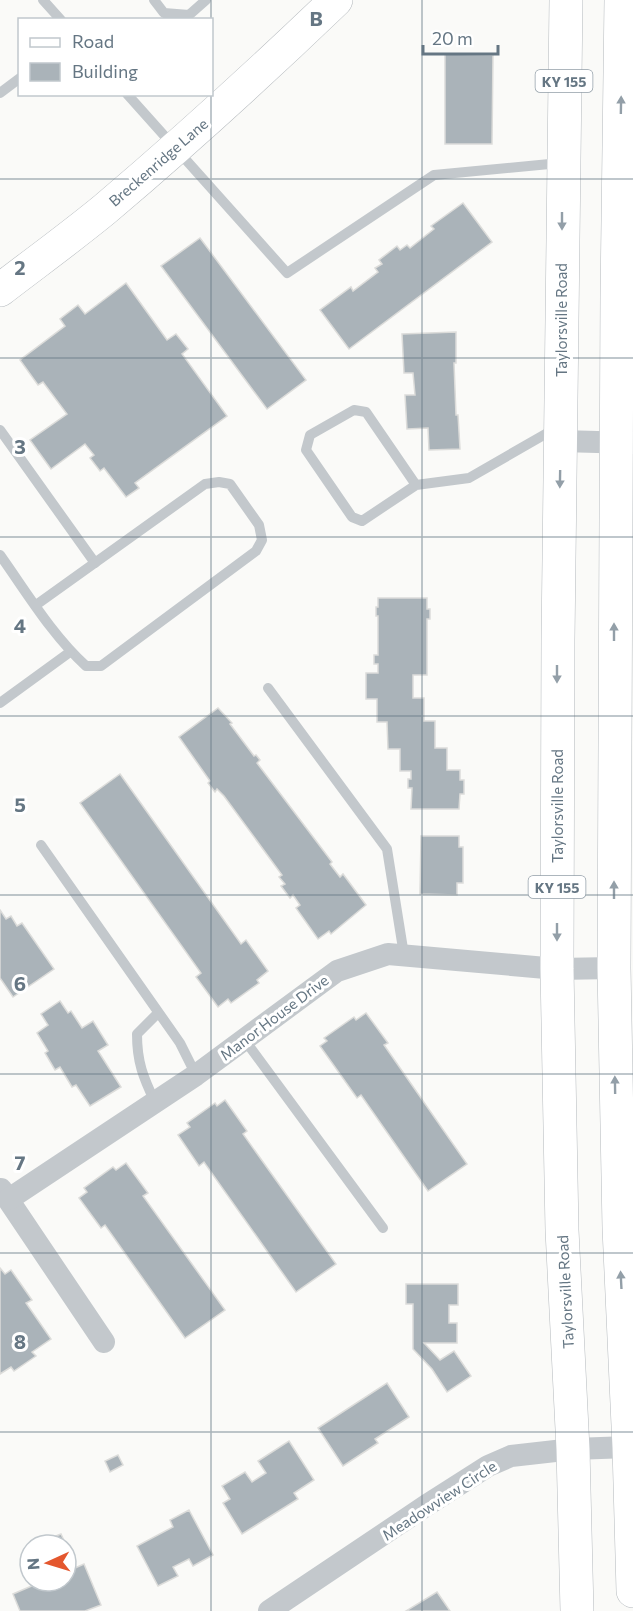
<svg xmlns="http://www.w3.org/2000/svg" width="633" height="1611" font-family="Commissioner,sans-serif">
  <rect width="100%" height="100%" fill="#fafaf8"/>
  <g fill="#aab3b9" stroke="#dcdcda" stroke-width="1.5">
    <polygon points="445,54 493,55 492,144 445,144"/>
    <polygon points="463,203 492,242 349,349 320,310 351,287 353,291 378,272 375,268 382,264 379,260 397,246 400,250 407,245 410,248 434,229 431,226"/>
    <polygon points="200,238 306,380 267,409 161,266"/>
    <polygon points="126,283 167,340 176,334 188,349 182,354 227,416 135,483 139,488 126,497 104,468 100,471 90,458 94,455 85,444 51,469 30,440 67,414 43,382 38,385 20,360 65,326 60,319 78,305 85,314"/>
    <polygon points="456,332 456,363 454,363 456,415 458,415 460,449 429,450 428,428 407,429 405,395 415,395 413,373 404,373 402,334"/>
    <polygon points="378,598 427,598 427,609 430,609 430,619 427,619 427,675 413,675 413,698 424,698 424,721 435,721 435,748 447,748 447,770 460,770 460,780 464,780 464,794 460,794 459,809 411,809 412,788 408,788 408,779 411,779 411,771 400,771 400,749 388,749 387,722 377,722 377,699 366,699 366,673 378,673 378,664 374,664 374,655 378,655 378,616 376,616 376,607 378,607"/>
    <polygon points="218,708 232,723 230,724 254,756 256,755 260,760 257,763 332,862 330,864 340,877 343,874 366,905 331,934 329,931 318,939 296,908 300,905 293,895 290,898 281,886 285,884 279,877 282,875 224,796 217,789 215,792 208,783 210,781 179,737"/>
    <polygon points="120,774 241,944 246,940 268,971 257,980 259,983 231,1003 228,999 218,1007 196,977 201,973 80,803"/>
    <polygon points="421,836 459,836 459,847 463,847 463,883 457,883 457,895 420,894"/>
    <polygon points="0,910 6,919 11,916 17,926 22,923 54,969 13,997 0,978"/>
    <polygon points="60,1001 68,1013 71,1011 82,1028 93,1021 108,1045 98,1051 121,1087 90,1106 76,1085 72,1087 60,1067 55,1070 45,1053 48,1051 37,1033 48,1025 41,1014"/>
    <polygon points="366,1013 388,1043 384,1045 467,1164 428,1191 361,1095 357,1098 320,1046 327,1041 324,1038 354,1017 356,1020"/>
    <polygon points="225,1100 247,1131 243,1134 336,1264 296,1292 204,1162 199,1166 178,1135 190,1127 187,1123 215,1103 217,1106"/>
    <polygon points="126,1163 148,1193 143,1196 225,1310 185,1338 105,1225 101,1228 79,1198 87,1192 84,1188 113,1167 116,1170"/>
    <polygon points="0,1268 5,1274 11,1270 32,1300 26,1303 51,1339 32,1352 36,1356 14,1371 11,1367 0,1374"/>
    <polygon points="406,1284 458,1284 458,1305 449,1305 449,1323 457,1323 457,1343 424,1343 440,1360 454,1351 471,1376 447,1392 432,1369 413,1349 413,1304 406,1304"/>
    <polygon points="387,1383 409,1417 375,1439 378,1443 343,1466 318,1428"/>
    <polygon points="289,1441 314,1480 294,1493 298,1499 242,1534 223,1503 230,1499 222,1486 245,1472 252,1482 266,1473 258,1461"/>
    <polygon points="118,1455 123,1465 110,1472 105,1461"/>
    <polygon points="189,1510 213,1555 193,1566 189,1559 173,1567 178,1576 158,1586 137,1546 173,1527 170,1520"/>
    <polygon points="61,1534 66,1545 33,1545"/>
    <polygon points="66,1546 75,1568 84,1564 101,1605 85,1611 20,1611 13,1594 41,1582 41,1581 66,1581"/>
    <polygon points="437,1592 450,1611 406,1611"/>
  </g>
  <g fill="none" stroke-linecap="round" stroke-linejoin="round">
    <g stroke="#b5babe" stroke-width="34">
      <g id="primary">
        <polyline points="566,0 558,640 557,969 562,1230 573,1449 577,1611"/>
        <polyline points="621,0 617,296 614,968 619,1228 629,1447 633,1591"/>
        <path d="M 0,290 C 35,263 71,237 105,209 C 184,142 261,72 336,0"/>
      </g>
    </g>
    <g stroke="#c3c8cc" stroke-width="10">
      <polyline points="43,0 61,20"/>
      <polyline points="154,0 164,13 189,15 206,0"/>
      <polyline points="0,93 20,78"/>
      <polyline points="127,94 287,273 434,175 560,163"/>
      <polyline points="0,430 95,563"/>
      <polyline points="416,485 366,412 354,410 310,435 306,450 352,517 362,521 416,485 469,478 556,428"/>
      <path d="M 0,555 C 27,593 52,635 86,666 L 101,666 L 256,551 L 262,540 L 259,525 L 230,484 L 219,482 L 205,484 L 36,605"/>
      <polyline points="268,688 387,849 404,955"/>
      <polyline points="0,703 70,652"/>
      <polyline points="41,845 180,1043 196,1075"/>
      <polyline points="244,1039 383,1228"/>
      <path d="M 155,1102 C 143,1077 137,1062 137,1034 L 158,1013"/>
    </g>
    <g stroke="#c3c8cc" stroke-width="22">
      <polyline points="561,441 633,443"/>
      <polyline points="1,1189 104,1342"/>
      <polyline points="9,1199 196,1075 337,971 388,954 557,969 614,968"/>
      <polyline points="269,1611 427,1505 488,1466 511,1456 573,1449 629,1447"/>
    </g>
    <use href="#primary" stroke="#fff" stroke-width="33"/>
  </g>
  <defs><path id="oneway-solid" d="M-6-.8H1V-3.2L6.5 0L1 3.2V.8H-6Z" transform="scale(1.5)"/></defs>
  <g fill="#939fa8">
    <use href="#oneway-solid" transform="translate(621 105) rotate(-89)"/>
    <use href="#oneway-solid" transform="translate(562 221) rotate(90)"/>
    <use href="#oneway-solid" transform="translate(560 479) rotate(91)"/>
    <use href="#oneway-solid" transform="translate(614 632) rotate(-90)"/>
    <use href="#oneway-solid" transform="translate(557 674) rotate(90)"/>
    <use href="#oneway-solid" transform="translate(614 890) rotate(-90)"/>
    <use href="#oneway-solid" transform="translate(557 932) rotate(90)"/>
    <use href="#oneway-solid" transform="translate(615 1085) rotate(-91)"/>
    <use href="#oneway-solid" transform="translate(621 1280) rotate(-93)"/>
  </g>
  <path fill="none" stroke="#657683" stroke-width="1.5" stroke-opacity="0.55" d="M 211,0 L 211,20M 422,0 L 422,1611M 211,94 L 211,1611M 0,179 L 633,179M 0,358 L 633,358M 0,537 L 633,537M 0,716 L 633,716M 0,895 L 633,895M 0,1074 L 633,1074M 0,1253 L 633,1253M 0,1432 L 633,1432"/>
  <g text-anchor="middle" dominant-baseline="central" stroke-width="6" stroke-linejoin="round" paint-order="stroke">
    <g fill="#fff" stroke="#939fa8" stroke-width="1.5">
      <rect x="535.5" y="70" width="57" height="22" rx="4.5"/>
      <rect x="528.5" y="876" width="57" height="22" rx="4.5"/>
    </g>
    <g font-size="14" font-weight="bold" fill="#657683">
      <text x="564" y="81">KY 155</text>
      <text x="557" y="887">KY 155</text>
    </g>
    <g font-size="15" fill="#657683" stroke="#fff">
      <text transform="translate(158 162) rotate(-41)">Breckenridge Lane</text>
      <text transform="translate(561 320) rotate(-90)">Taylorsville Road</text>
      <text transform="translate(557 806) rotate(-90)">Taylorsville Road</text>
      <text transform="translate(274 1017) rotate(-37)">Manor House Drive</text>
      <text transform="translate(565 1292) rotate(-93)">Taylorsville Road</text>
      <text transform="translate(439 1500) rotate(-33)">Meadowview Circle</text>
    </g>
  </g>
  <g font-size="20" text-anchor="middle" font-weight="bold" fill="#657683" stroke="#fff" stroke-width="6" stroke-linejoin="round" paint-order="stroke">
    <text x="316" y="26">B</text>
    <text x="20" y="275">2</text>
    <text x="20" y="454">3</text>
    <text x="20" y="633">4</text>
    <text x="20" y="812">5</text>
    <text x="20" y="991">6</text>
    <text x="20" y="1170">7</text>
    <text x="20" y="1349">8</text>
  </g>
  <rect x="18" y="18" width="195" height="78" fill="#ffffff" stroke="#c1c8cd" stroke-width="1.5"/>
  <rect x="30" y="38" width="30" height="9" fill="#ffffff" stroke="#c1c8cd" stroke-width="1.5"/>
  <text x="72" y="48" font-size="18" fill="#657683">Road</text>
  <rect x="30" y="63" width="30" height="18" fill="#aab3b9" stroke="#c1c8cd" stroke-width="1.5"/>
  <text x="72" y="78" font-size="18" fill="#657683">Building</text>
  <g transform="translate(48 1563) rotate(266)"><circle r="28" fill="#ffffff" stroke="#c1c8cd" stroke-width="1.5"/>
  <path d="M0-4.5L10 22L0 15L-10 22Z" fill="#e4572e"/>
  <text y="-9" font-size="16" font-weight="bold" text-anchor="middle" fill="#657683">N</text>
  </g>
  <path d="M423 45v9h75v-9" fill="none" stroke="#657683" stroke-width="3"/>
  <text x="432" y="45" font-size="18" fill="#657683" stroke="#ffffff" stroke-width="4.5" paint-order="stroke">20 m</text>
</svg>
